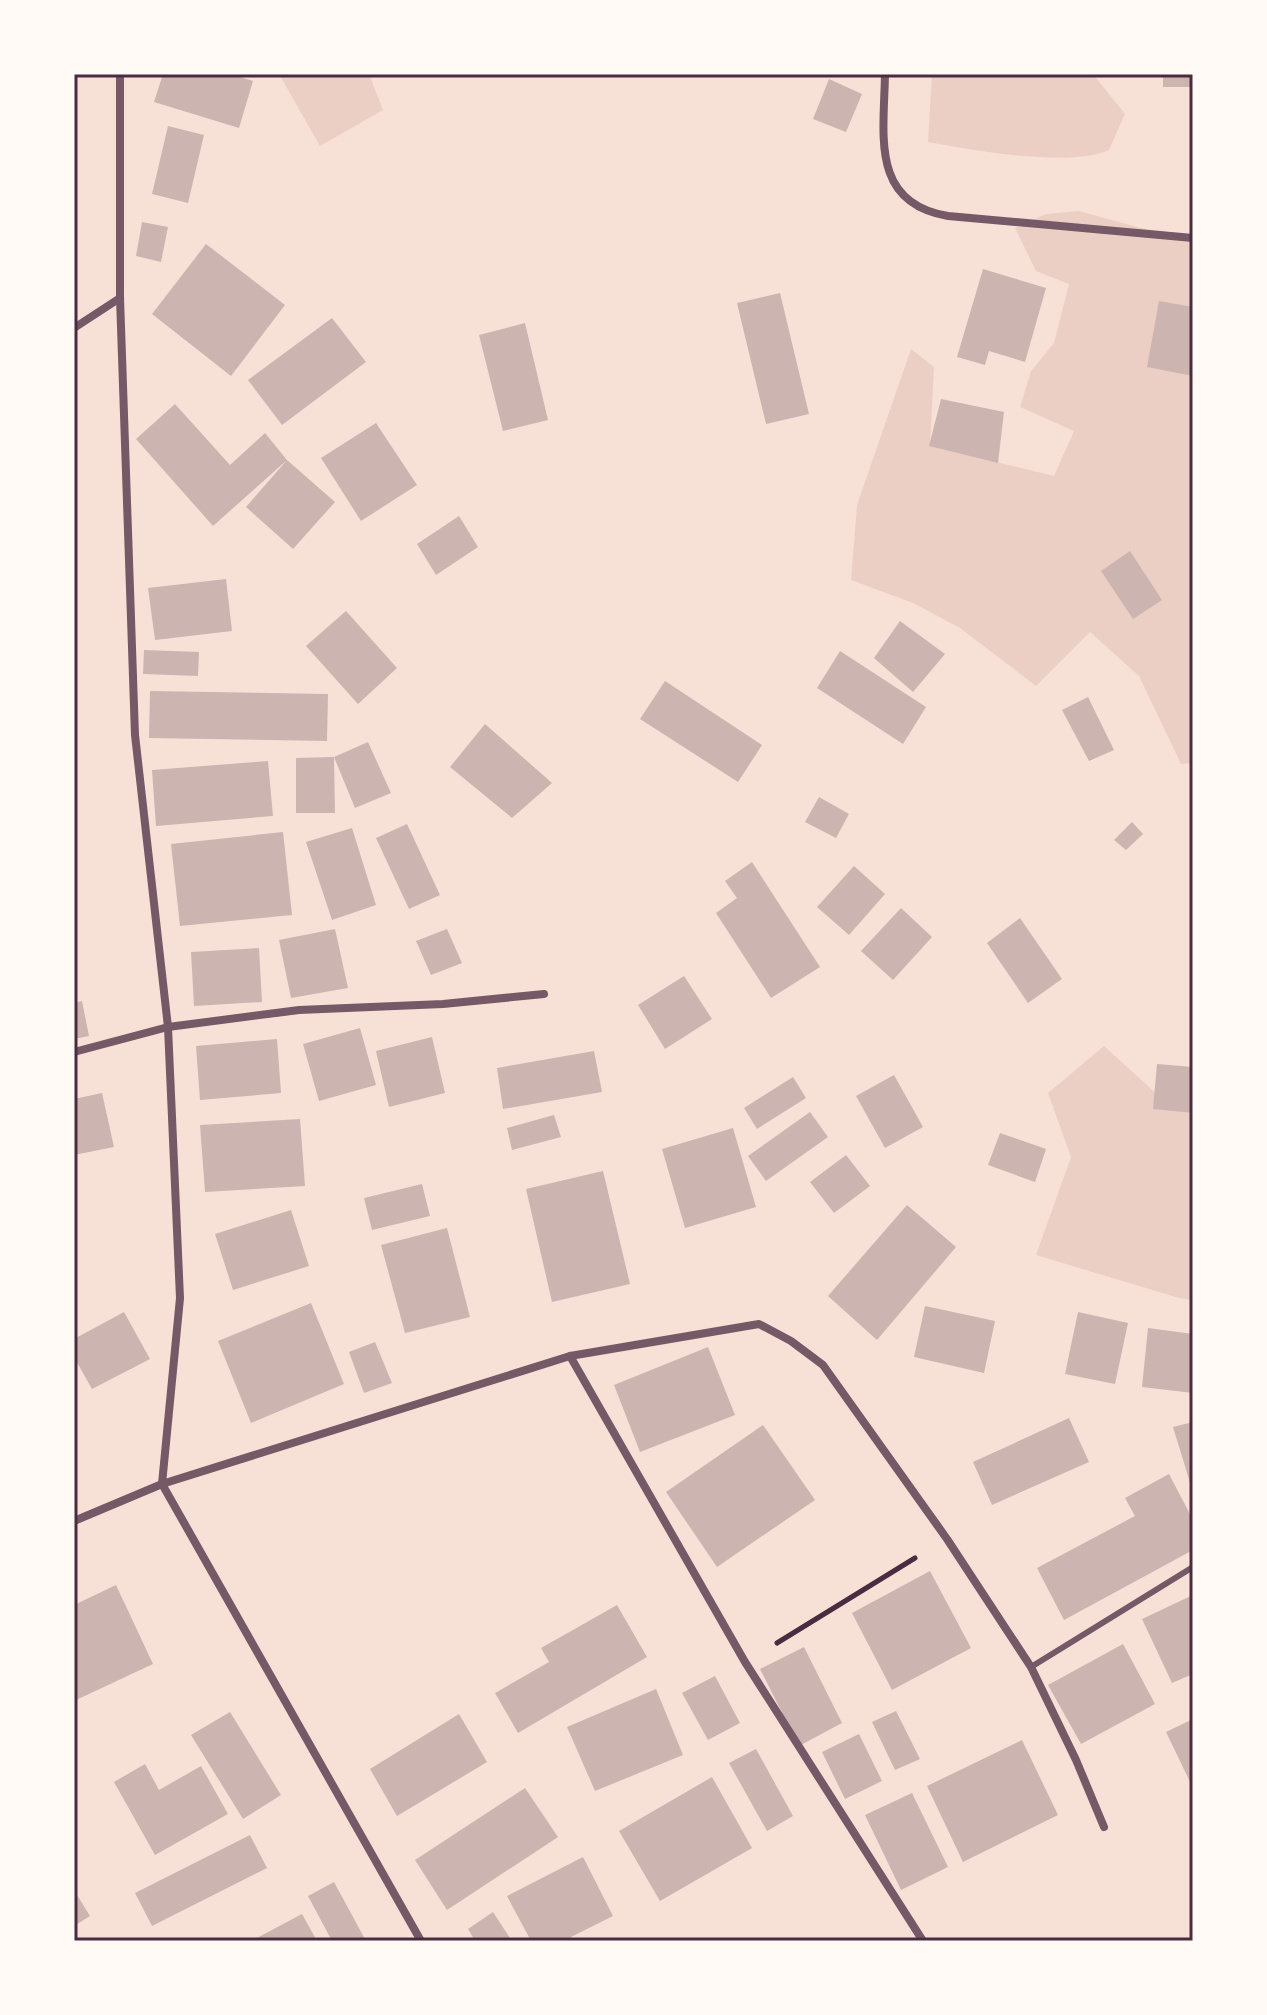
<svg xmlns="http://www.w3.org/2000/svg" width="1267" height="2015" font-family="'Zilla Slab',serif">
  <rect width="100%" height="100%" fill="#f7e1d7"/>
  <g fill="#ebcfc5">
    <polygon points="279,74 369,74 383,110 320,146"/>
    <path d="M 932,74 L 1093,74 L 1125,114 L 1109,150 C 1071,168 971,150 928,142 Z"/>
    <polygon points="1079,211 1141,228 1193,236 1193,763 1181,764 1139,676 1090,632 1036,686 960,628 913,603 851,580 857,505 911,349 934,367 930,446 1054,476 1074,431 1020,407 1031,371 1054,343 1069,284 1036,271 1015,228 1046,214"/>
    <polygon points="1104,1046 1171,1107 1193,1104 1193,1300 1179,1298 1036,1255 1071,1157 1048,1093"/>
  </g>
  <g fill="#ccb4b1">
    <polygon points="163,74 231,74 253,81 239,128 154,102"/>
    <rect x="1163" y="74" width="30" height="13"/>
    <polygon points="829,79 862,94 846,132 813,119"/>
    <polygon points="168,126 204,135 188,203 152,194"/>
    <polygon points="142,222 168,227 161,262 136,256"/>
    <polygon points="206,244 285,305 231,376 152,314"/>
    <polygon points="983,269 1046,288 1025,362 989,351 985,365 957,357"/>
    <polygon points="780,293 809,414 766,424 737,303"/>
    <polygon points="1159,301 1193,307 1193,376 1147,367"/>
    <polygon points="332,318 366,362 282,425 248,380"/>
    <polygon points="525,323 548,420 503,431 479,335"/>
    <polygon points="941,399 1004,412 998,463 929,446"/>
    <polygon points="175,404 230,465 265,433 287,460 335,502 293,549 246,507 287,460 213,526 136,439"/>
    <polygon points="376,423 417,485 361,521 321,458"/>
    <polygon points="459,516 478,547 436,575 417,544"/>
    <polygon points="1130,551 1162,600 1133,619 1101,571"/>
    <polygon points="226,579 232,631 155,640 148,588"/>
    <polygon points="346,611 397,668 358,704 306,646"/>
    <polygon points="900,621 945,654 913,692 874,658"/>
    <polygon points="144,650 199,652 198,676 143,674"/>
    <polygon points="840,651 926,707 903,744 817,688"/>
    <polygon points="665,681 762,745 738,782 640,719"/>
    <polygon points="150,691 328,694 327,741 149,738"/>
    <polygon points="1088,697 1114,750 1089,761 1062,710"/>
    <polygon points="485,724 552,783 512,818 450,767"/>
    <polygon points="368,742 391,793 355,808 334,757"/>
    <polygon points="334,757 335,813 296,813 296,758"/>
    <polygon points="268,761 273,816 156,826 152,770"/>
    <polygon points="819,797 849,814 836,838 805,822"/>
    <polygon points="1132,822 1143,834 1126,850 1114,840"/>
    <polygon points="407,824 440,895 409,909 376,838"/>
    <polygon points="352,828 376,905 332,920 306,842"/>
    <polygon points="283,832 292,915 180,926 171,844"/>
    <polygon points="752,862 820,967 771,998 716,913 737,898 725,881"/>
    <polygon points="854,866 885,894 849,935 817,907"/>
    <polygon points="901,908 932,937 893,980 861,951"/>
    <polygon points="1020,918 1062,979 1028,1003 987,943"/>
    <polygon points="335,929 348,988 291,998 279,940"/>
    <polygon points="447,929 462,963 431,975 416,941"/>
    <polygon points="259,948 262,1002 194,1006 191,952"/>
    <polygon points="684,976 712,1019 665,1049 638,1005"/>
    <polygon points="82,1001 89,1036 74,1039 74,1003"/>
    <polygon points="360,1028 376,1085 319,1101 303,1044"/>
    <polygon points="432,1037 445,1093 389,1107 376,1051"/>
    <polygon points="277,1039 281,1093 200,1100 196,1046"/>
    <polygon points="594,1051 602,1092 503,1109 497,1068"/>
    <polygon points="1157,1064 1193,1067 1193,1113 1153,1109"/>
    <polygon points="894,1075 923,1127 885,1148 856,1096"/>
    <polygon points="793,1077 806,1098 757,1129 744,1108"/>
    <polygon points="102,1093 114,1147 74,1155 74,1099"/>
    <polygon points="810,1112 828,1137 766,1181 748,1156"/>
    <polygon points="554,1115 561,1137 512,1150 507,1128"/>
    <polygon points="300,1119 305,1186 205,1192 200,1125"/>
    <polygon points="733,1128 756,1207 685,1228 662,1149"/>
    <polygon points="1000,1133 1046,1149 1035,1182 988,1165"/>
    <polygon points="846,1155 870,1186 834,1213 810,1182"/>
    <polygon points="603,1171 630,1284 552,1302 526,1189"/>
    <polygon points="422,1184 430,1216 372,1230 364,1198"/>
    <polygon points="907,1205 956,1247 877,1340 828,1296"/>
    <polygon points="291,1210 309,1266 233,1290 215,1234"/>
    <polygon points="447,1228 470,1317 405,1333 381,1245"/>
    <polygon points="311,1303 344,1384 251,1423 218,1341"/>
    <polygon points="925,1306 995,1321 984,1373 914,1357"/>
    <polygon points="124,1312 150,1359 92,1389 74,1357 74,1339"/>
    <polygon points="1078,1312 1128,1323 1115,1384 1065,1374"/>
    <polygon points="1148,1328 1193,1334 1193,1393 1142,1387"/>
    <polygon points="375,1342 392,1383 364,1393 349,1352"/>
    <polygon points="708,1347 735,1415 640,1452 614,1385"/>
    <polygon points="1069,1418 1089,1462 992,1505 973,1462"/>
    <polygon points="1193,1422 1193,1489 1192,1489 1173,1427"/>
    <polygon points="763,1425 815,1500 717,1567 666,1492"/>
    <polygon points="1169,1474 1193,1520 1193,1550 1064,1620 1037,1568 1135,1516 1125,1498"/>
    <polygon points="930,1571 971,1648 892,1690 852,1613"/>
    <polygon points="116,1585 153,1664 74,1701 74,1605"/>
    <polygon points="1193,1595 1193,1674 1172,1683 1142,1619"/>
    <polygon points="617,1605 647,1657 518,1733 495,1693 549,1662 541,1648"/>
    <polygon points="1123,1644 1155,1704 1081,1744 1048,1685"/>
    <polygon points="804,1647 842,1723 799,1746 760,1669"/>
    <polygon points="715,1676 740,1723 708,1740 682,1693"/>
    <polygon points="656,1689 683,1755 595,1791 567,1727"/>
    <polygon points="896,1711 920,1759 895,1770 872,1722"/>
    <polygon points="230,1712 281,1795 243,1819 191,1735"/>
    <polygon points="459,1714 487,1762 397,1816 370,1769"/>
    <polygon points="1193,1719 1193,1788 1166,1732"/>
    <polygon points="859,1734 882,1781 845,1799 822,1752"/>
    <polygon points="1022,1740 1058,1815 963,1862 927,1786"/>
    <polygon points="756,1749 793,1816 767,1831 729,1763"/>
    <polygon points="145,1764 159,1790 201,1766 228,1814 155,1855 114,1782"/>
    <polygon points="712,1777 752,1848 660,1901 619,1831"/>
    <polygon points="525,1788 558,1837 447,1910 415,1860"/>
    <polygon points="912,1793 948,1867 901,1890 865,1815"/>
    <polygon points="250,1835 267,1868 152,1926 135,1893"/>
    <polygon points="583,1857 613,1916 563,1941 531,1941 507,1896"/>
    <polygon points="334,1882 366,1941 332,1941 308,1896"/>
    <polygon points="74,1890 90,1916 74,1926"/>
    <polygon points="493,1912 512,1941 475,1941 468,1929"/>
    <polygon points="302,1914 317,1941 251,1941"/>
  </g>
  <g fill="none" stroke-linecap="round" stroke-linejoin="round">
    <polyline stroke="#4a2c40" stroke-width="5" points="777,1643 915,1558"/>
    <polyline stroke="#755966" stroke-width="6" points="1031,1667 1193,1567"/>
    <g stroke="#755966" stroke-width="8">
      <polyline points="120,74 120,298 135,735 168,1027 180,1298 162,1484 421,1941"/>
      <path d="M 885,74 C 884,135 870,203 948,216 L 1193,238"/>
      <polyline points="74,328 120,298"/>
      <polyline points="74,1052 168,1027 299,1010 443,1004 544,994"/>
      <polyline points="570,1356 745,1662 923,1941"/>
      <polyline points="74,1521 162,1484 570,1356 759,1324 791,1341 823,1365 947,1539 1031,1667 1076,1760 1104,1827"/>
    </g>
  </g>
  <rect width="1267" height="2015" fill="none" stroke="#fffaf5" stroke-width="152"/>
  <rect x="76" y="76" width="1115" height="1863" fill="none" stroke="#4a2c40" stroke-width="3"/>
</svg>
